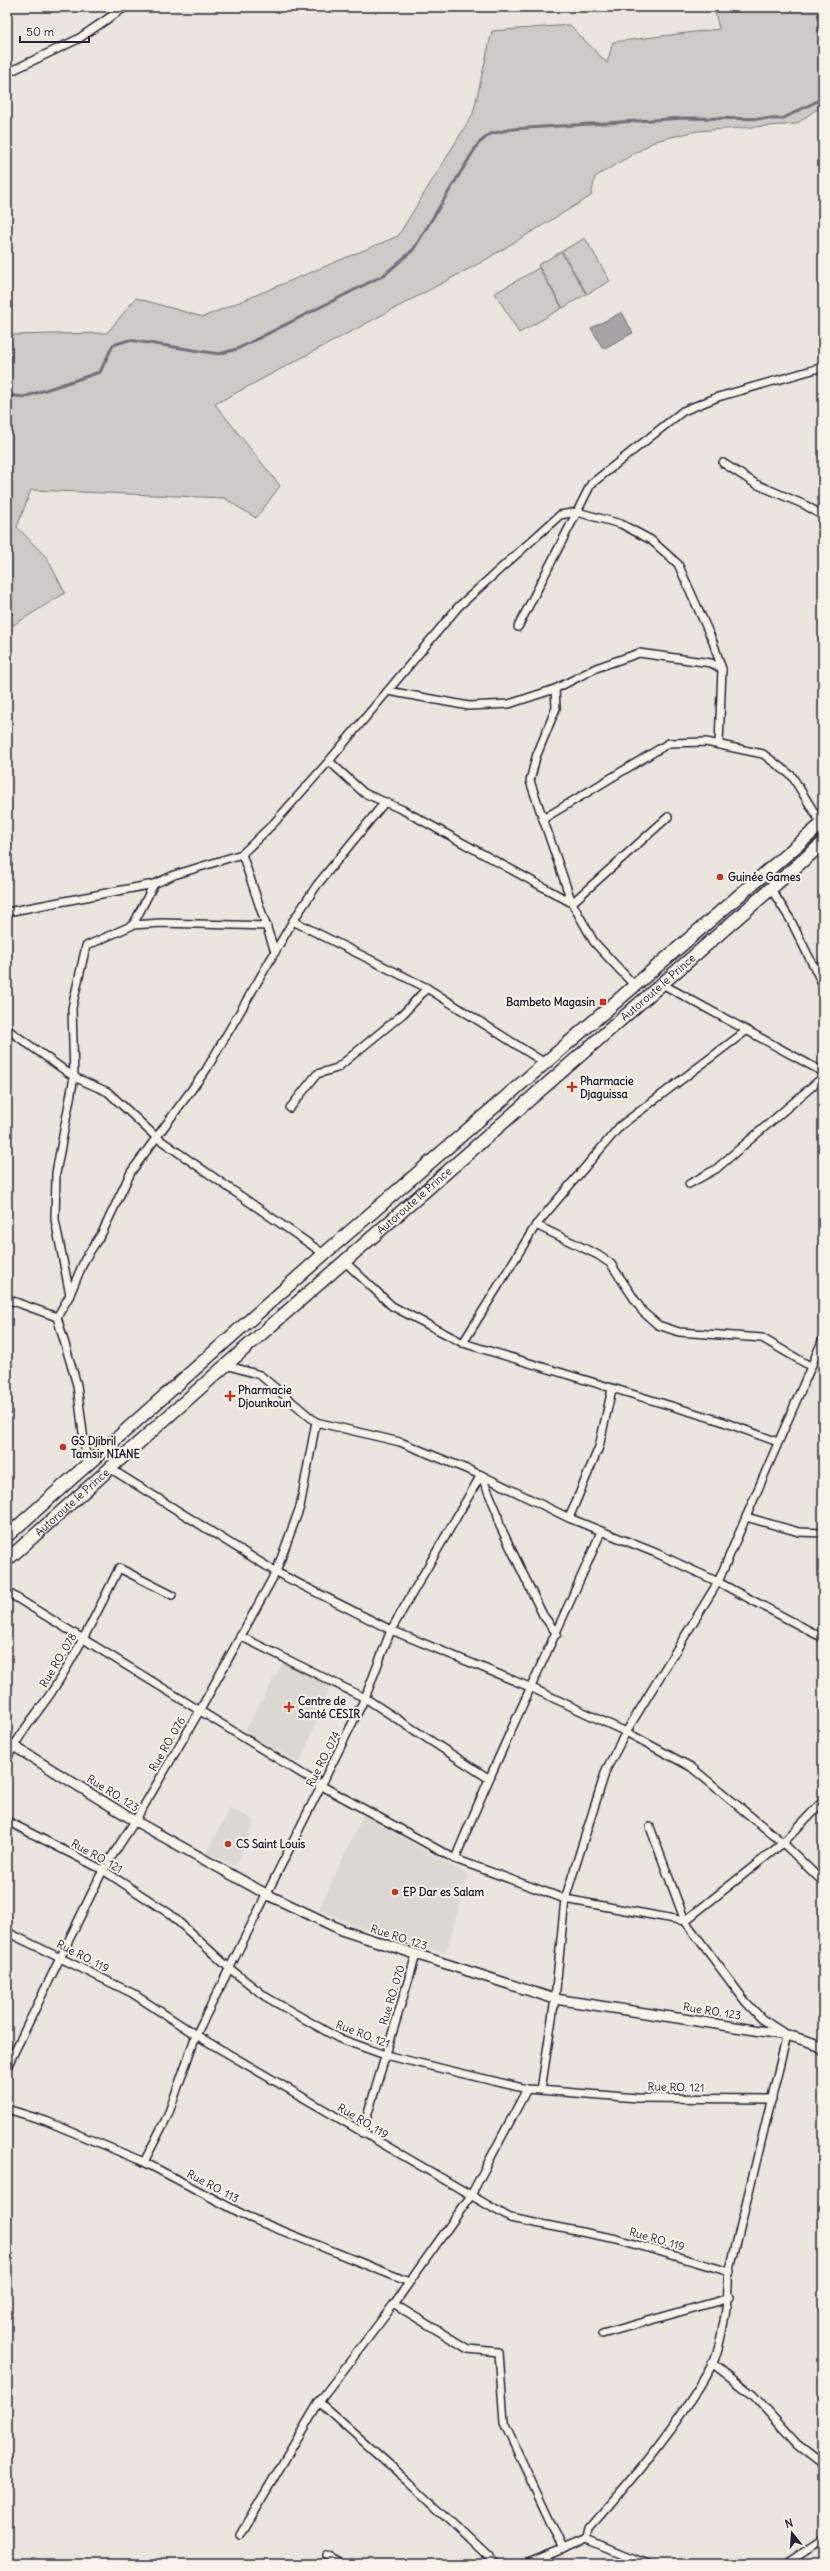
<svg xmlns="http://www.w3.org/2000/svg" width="830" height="2571" font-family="Delius,sans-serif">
  <rect width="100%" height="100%" fill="#eae6de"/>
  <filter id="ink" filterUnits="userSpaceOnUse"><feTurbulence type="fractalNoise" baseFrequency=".025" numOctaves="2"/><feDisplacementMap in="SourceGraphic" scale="8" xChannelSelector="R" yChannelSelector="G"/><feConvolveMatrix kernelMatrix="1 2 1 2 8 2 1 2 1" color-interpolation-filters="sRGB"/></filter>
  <g filter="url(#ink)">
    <g fill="#dbd8d2">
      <polygon points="284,1661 330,1685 300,1763 246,1733 245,1730"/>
      <polygon points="230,1808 255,1821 236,1866 206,1853"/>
      <polygon points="363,1815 468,1875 446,1953 350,1924 319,1909"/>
    </g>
    <g fill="#cdc9c6" stroke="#787680">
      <polygon points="714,7 823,7 823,105 796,124 697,131 655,141 595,177 591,196 480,263 215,404 280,486 256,518 224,498 31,490 17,527 47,558 65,593 7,629 7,335 107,333 136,298 203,317 398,236 473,114 492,31 570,25 607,63 613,42 719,29"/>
      <polygon points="585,238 610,281 587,294 562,251"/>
      <polygon points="561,252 586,294 563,308 538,265"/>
      <polygon points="539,268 562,308 519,333 495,293"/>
    </g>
    <polygon fill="#a6a3a6" stroke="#716f7b" points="622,312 633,333 603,349 591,328"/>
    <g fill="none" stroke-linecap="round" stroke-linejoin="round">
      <polyline stroke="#716f7b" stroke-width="3" points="7,395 24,397 100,372 113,345 129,340 219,354 237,349 384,275 413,250 478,144 490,134 512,129 684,118 782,119 823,98"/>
      <g stroke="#22223b" stroke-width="10">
        <g id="minor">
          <polyline points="7,73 78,39 125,7"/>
          <polyline points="723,463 756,484 805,505 823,516"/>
          <polyline points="518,627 577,512 621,524 651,540 678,564 713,642 722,669 719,744"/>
          <polyline points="555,689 596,668 639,653 711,663 722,669"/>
          <polyline points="388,691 469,706 509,704 555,689 556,708 536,757 530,781 572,903 594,942 634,985"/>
          <polyline points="329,761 364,793 403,810 572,903 668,817"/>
          <polyline points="543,819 669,743 706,742 763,754 792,776 822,825"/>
          <polyline points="242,854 275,952"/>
          <polyline points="771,889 790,919 823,985"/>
          <polyline points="7,912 154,884"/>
          <polyline points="293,921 427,988 545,1063"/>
          <polyline points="133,925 154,884 174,875 242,854 274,823 329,761 458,607 560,515 577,512 591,484 683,411 718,397 823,367"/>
          <polyline points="815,970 823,963"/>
          <polyline points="662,984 823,1072"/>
          <polyline points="7,1029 74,1077 108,1092 156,1137 324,1254"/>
          <polyline points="290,1108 317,1074 337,1068 404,1013 427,988"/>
          <polyline points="689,1184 716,1169 823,1077"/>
          <polyline points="536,1225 598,1255 611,1264 643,1312 658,1325 679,1332 762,1338 810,1366"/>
          <polyline points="344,1261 392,1306 463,1343 721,1421 778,1442"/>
          <polyline points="70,1294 85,1259 102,1233 131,1172 206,1070 293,921 317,885 385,802"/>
          <polyline points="7,1299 57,1317"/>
          <polyline points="463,1343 536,1225 620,1126 746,1031"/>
          <polyline points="226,1365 260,1375 316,1422 400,1442 481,1475 569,1518 656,1553 718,1582 823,1638"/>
          <polyline points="87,1465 77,1385 57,1317 70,1295 55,1220 56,1173 74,1077 72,1008 86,946 133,925 161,923 267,926"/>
          <polyline points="111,1469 276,1572 391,1630 532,1688 626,1732 691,1767 783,1843 823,1882"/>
          <polyline points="481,1475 497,1512 500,1526 543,1615 557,1634"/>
          <polyline points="746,1517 799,1532 823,1533"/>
          <polyline points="569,1518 599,1447 612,1389"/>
          <polyline points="7,1592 322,1786 455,1859 565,1899 685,1921 783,1843 823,1801"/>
          <polyline points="240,1636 365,1698 488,1778"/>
          <path d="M 7,1759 C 18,1735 36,1715 51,1693 C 77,1653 98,1611 119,1568 L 172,1595"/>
          <polyline points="7,1821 103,1870 170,1914 229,1968 266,1997 338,2038 385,2055 527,2089 637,2098 772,2099"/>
          <path d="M 455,1859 C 500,1748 554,1641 601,1532"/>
          <polyline points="7,1932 132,1993 196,2035 510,2218 617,2239 730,2272"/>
          <polyline points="7,2067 103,1870 135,1821 199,1712 276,1572 300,1507 316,1422"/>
          <polyline points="541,2090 555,1999 565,1899 606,1770 626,1732 718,1582 823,1339"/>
          <polyline points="7,2109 46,2121 144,2162 248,2217 409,2282"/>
          <polyline points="362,2133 416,1955"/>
          <polyline points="144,2162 168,2115 196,2035 365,1698 391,1630 481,1475"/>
          <polyline points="394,2304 468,2349 499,2352 504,2423 563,2549"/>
          <polyline points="602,2334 729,2298"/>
          <polyline points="712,2363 753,2395 797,2444 823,2464"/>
          <polyline points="319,2402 409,2482 495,2564"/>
          <polyline points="240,2535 319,2402 394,2304 470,2197 527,2089"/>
          <path d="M 587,2539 L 589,2528 C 634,2477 679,2425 712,2365 C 721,2347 729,2298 728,2278 L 787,2035 L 762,2019 L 745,2001 L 685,1921 L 650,1827"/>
          <polyline points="587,2539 647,2564"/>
          <polyline points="328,2556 343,2564"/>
          <polyline points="526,2564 587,2539"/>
          <polyline points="786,2564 823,2539"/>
        </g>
      </g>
      <g stroke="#22223b" stroke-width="12">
        <polyline id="tertiary" points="7,1742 135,1821 266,1894 344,1931 555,1999 787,2035 813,2043 823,2050"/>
      </g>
      <g stroke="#22223b" stroke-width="15">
        <g id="primary">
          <polyline points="7,1536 324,1254 823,823"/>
          <path id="s1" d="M 7,1560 L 226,1365 L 823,843"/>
        </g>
      </g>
      <use href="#minor" stroke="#f7f3e8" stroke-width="7"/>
      <use href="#tertiary" stroke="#f7f3e8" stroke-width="9"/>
      <use href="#primary" stroke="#f7f3e8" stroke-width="12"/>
    </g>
  </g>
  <g fill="#c8321e" stroke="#f7f3e8" stroke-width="1.5">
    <circle cx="720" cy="877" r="4"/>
    <rect x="599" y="998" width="8" height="8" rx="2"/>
    <path d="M570 1081h4v4h4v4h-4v4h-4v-4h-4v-4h4z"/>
    <path d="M228 1390h4v4h4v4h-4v4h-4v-4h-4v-4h4z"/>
    <circle cx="63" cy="1447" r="4"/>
    <path d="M287 1701h4v4h4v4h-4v4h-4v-4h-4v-4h4z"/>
    <circle cx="228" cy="1844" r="4"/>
    <circle cx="395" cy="1892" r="4"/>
  </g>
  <g text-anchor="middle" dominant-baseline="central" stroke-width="4" stroke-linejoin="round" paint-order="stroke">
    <g font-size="11" font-weight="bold" fill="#22223b" stroke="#f7f3e8" text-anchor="start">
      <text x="728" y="877">Guinée Games</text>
      <text x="595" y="1002" text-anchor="end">Bambeto Magasin</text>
      <text x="580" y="1081">Pharmacie<tspan x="580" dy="13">Djaguissa</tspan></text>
      <text x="238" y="1390">Pharmacie<tspan x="238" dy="13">Djounkoun</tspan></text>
      <text x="71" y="1441">GS Djibril<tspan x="71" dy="13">Tamsir NIANE</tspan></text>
      <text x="298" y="1701">Centre de<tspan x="298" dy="13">Santé CESIR</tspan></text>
      <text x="236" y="1844">CS Saint Louis</text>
      <text x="403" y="1892">EP Dar es Salam</text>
    </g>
    <g font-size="11" fill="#22223b" stroke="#f7f3e8">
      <text stroke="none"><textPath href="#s1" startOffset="867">Autoroute le Prince</textPath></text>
      <text stroke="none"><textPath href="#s1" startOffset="543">Autoroute le Prince</textPath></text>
      <text stroke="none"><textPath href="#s1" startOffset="87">Autoroute le Prince</textPath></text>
      <text transform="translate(58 1660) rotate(-59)">Rue RO. 078</text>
      <text transform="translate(167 1744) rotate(-60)">Rue RO. 076</text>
      <text transform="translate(323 1759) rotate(-63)">Rue RO. 074</text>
      <text transform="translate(113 1793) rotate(32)">Rue RO. 123</text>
      <text transform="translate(97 1856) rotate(29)">Rue RO. 121</text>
      <text transform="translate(399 1937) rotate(18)">Rue RO. 123</text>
      <text transform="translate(83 1956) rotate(27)">Rue RO. 119</text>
      <text transform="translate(392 1995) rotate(-73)">Rue RO. 070</text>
      <text transform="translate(712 2011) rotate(9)">Rue RO. 123</text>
      <text transform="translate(363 2034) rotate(21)">Rue RO. 121</text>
      <text transform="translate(676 2087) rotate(1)">Rue RO. 121</text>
      <text transform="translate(363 2121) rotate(31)">Rue RO. 119</text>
      <text transform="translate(213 2186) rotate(28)">Rue RO. 113</text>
      <text transform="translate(657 2239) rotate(16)">Rue RO. 119</text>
    </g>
  </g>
  <rect width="830" height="2571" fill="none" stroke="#f7f3e8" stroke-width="24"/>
  <rect x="12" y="12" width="806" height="2547" fill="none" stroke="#22223b" stroke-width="1.5" filter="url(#ink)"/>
  <g transform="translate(792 2533) rotate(343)" stroke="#f7f3e8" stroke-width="3" paint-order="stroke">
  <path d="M0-3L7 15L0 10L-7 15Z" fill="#22223b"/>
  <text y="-6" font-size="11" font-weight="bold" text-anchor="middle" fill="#22223b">N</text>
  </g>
  <path d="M20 36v6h69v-6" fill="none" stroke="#22223b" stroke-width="2"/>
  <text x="26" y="36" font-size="12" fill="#22223b" stroke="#f7f3e8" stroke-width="3" paint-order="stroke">50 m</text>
</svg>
